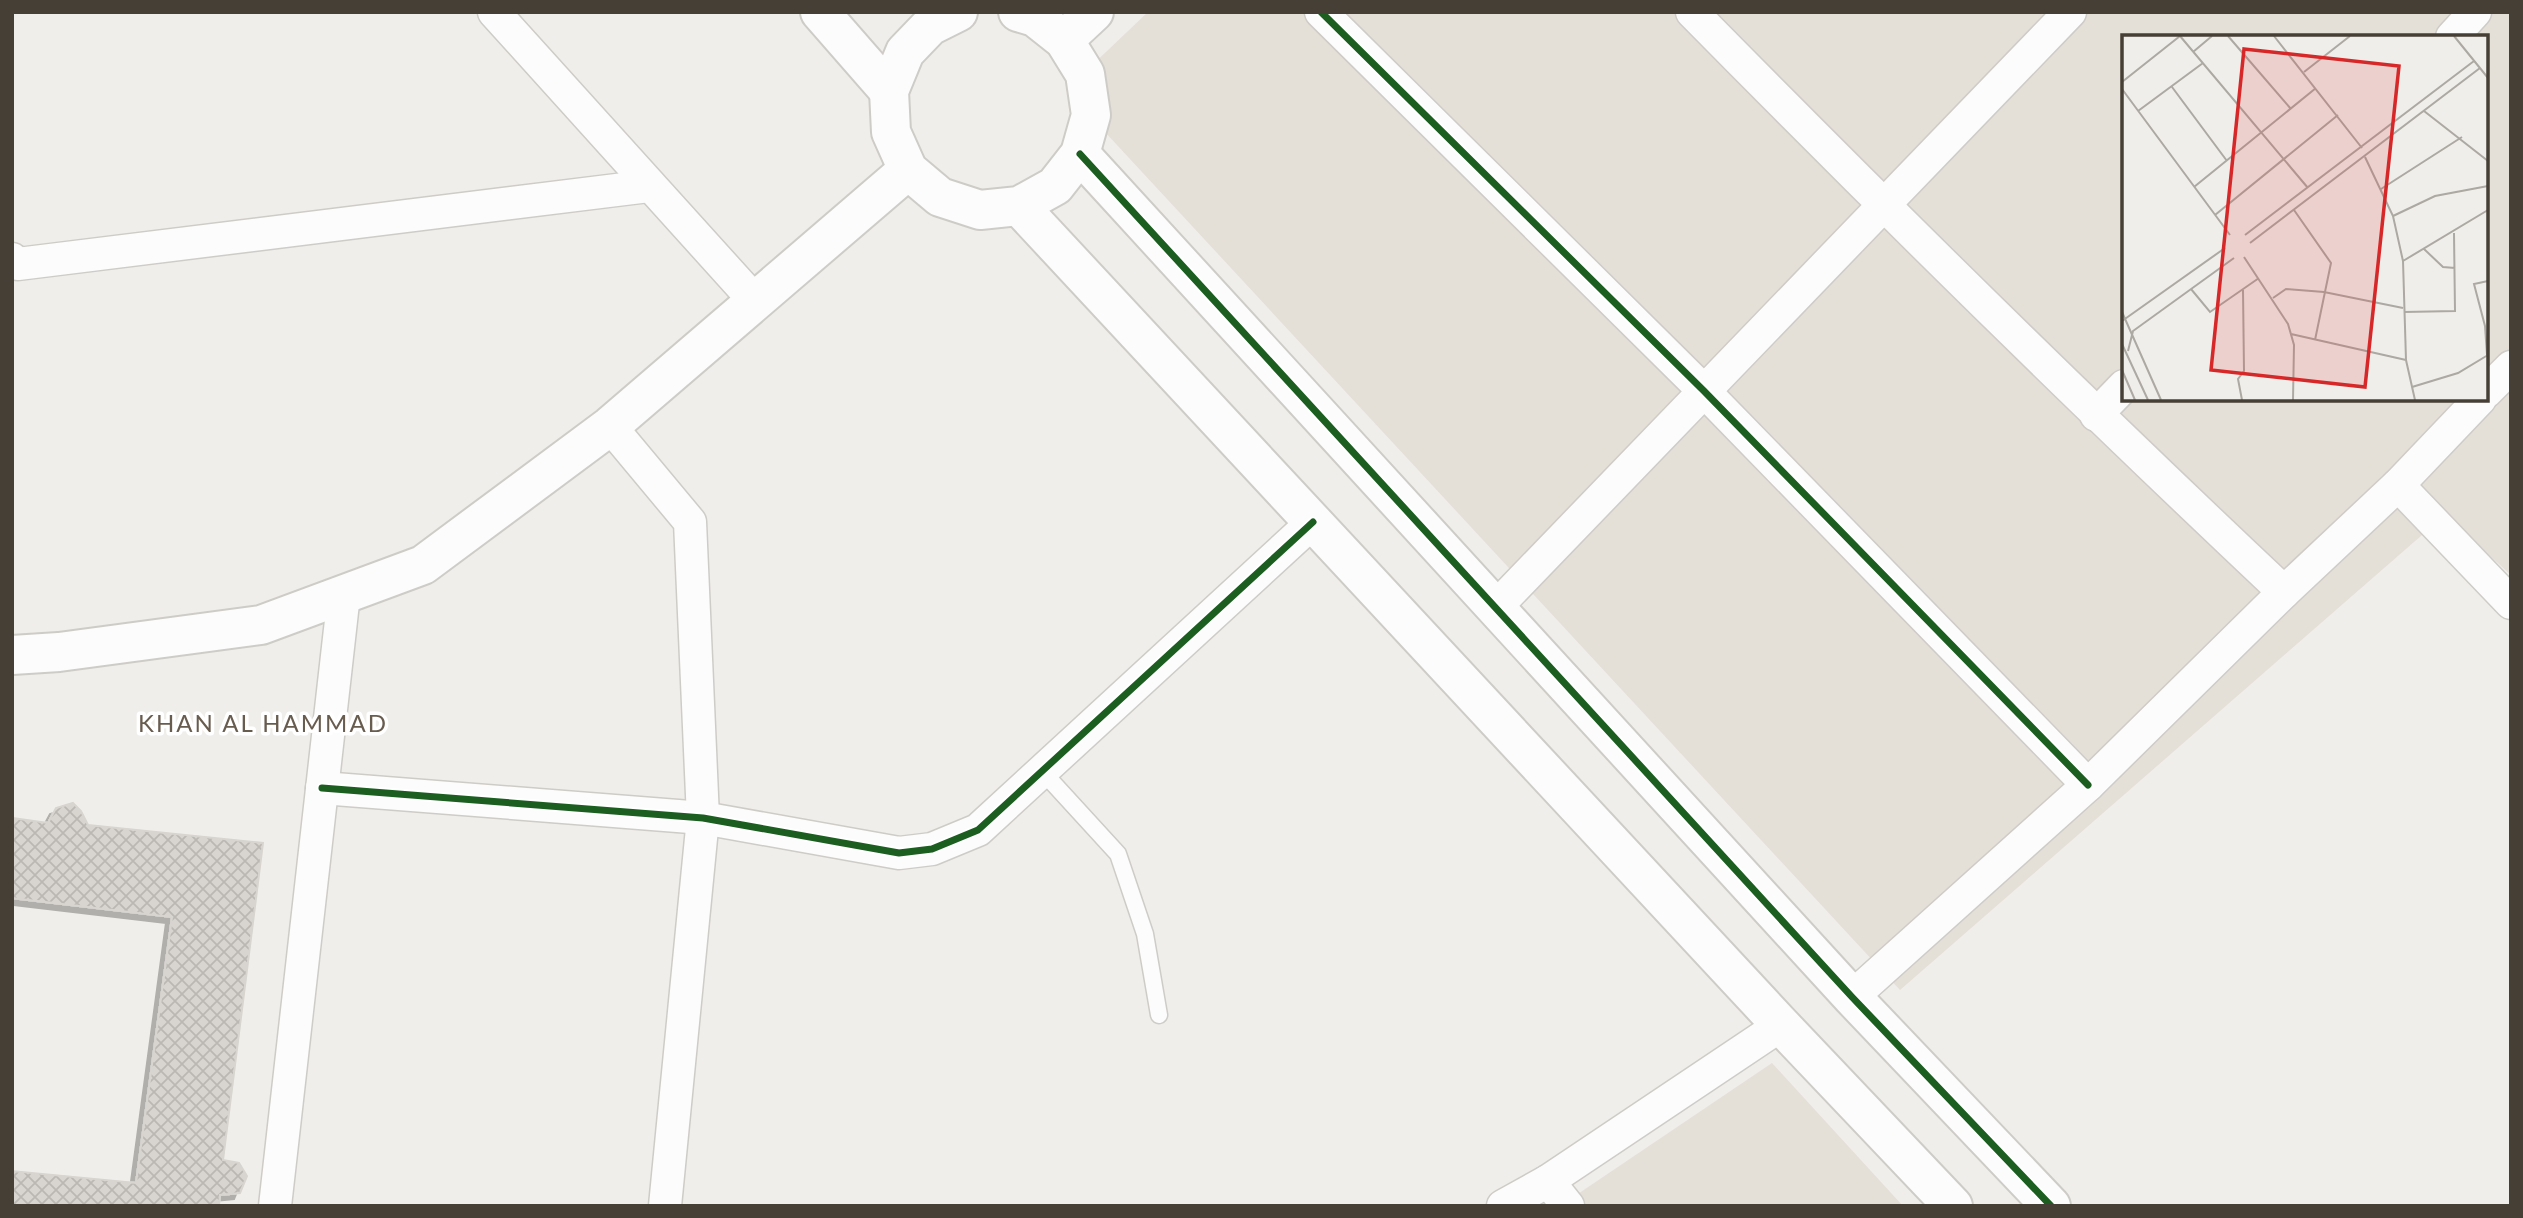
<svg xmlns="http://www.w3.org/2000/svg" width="2523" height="1218" font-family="Lato,sans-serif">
  <defs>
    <pattern id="building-cross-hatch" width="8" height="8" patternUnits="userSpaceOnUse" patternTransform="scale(1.75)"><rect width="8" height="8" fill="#d8d5d1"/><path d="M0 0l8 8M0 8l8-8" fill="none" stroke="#bbb8b4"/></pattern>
    <filter id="shadow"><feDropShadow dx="-6" dy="6" stdDeviation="0" flood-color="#0004"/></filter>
  </defs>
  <rect width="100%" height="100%" fill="#f0eeea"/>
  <g fill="#e4dfd7" fill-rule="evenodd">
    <path d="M 1148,12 L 2511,12 L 2511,575 L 2445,515 L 1900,990 L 1066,90 ZM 2124,37 L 2486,37 L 2486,399 L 2124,399 Z"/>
    <polygon points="1772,1063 1903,1206 1560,1206"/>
  </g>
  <polygon fill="url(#building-cross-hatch)" stroke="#d8d5d0" stroke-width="2" filter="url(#shadow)" points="73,803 81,811 88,825 263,843 223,1160 239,1163 247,1176 240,1193 220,1195 219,1206 12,1206 12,1171 136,1183 172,917 12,898 12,818 48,823 56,808"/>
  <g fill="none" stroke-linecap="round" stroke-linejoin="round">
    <g stroke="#ceccc7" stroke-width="19">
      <polyline id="service" points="1042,771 1118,854 1145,934 1159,1015"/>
    </g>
    <g stroke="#ceccc7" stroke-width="35">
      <g id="minor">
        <polyline points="494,12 755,301"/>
        <polyline points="1321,12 1704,391 2088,785"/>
        <path d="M 1692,12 C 1886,209 2083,403 2284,592"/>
        <polyline points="2452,37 2475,12"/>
        <polyline points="12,259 18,264 649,186"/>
        <polyline points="2486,392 2511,367"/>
        <polyline points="2096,415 2124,386"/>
        <polyline points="610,426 690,522 703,818 665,1206"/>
        <polyline points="2398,485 2511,603"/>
        <polyline points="1496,607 2070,12"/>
        <polyline points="322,788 703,818 899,853 932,849 978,830 1313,522"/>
        <polyline points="1852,997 2088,785 2284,592 2398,485 2480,399"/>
        <polyline points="1548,1181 1568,1206"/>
        <polyline points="275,1206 344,594"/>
        <polyline points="1503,1206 1548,1181 1781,1025"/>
      </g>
    </g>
    <g stroke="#ceccc7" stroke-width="42">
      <g id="tertiary">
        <polyline points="820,12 889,91"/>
        <polyline points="958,12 930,26 905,52 889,91 891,132 908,170 940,197 980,210 1019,206 1055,186 1080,154 1091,115 1085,74 1064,40 1035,17 1018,12"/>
        <polyline points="1064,40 1094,12"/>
        <polyline points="1080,154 1852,997 2051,1206"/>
        <polyline points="1019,206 1781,1025 1953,1206"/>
        <polyline points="12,655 59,652 261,625 423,565 610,426 908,170"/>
      </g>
    </g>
    <use href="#service" stroke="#fdfcfc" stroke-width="16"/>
    <use href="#minor" stroke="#fdfcfc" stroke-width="32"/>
    <use href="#tertiary" stroke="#fdfcfc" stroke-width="38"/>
    <g stroke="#fff" stroke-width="11">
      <g id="cycleway">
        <polyline points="1321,12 1704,391 2088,785"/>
        <polyline points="1080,154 1852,997 2051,1206"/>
        <polyline points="322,788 703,818 899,853 932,849 978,830 1313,522"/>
      </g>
    </g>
    <use href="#cycleway" stroke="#1b5e20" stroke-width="7"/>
  </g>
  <g text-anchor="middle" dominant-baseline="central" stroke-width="7" stroke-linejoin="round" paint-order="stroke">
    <g font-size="24" letter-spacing="2" fill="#685c4e" stroke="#fff">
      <text x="263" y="722">KHAN AL HAMMAD</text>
    </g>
  </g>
  <g transform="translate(2122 35)">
    <rect width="366" height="366" fill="#f0eeea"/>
    <path fill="none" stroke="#aca8a2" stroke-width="2" d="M 58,1 L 186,153M 106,1 L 169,74M 152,1 L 240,113M 332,1 L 366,43M 71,17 L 90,1M 182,37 L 228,1M 0,47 L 58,1M 50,52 L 105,126M 0,54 L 108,200M 16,76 L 81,28M 302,76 L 366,126M 243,122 L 271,181 L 281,226 L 284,325 L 293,365M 72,152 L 194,53M 259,154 L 340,102M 172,175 L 209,228 L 193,305M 93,180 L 216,80M 271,181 L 313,161 L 366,151M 123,200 L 352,26M 128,208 L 358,33M 302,214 L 321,232 L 333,233M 122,222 L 166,289 L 172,310 L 171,365M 281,226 L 366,175M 69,254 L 88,277 L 137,243M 151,263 L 164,254 L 202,257 L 281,273M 0,277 L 39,365M 282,277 L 333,276 L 332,198M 0,286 L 103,213M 169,299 L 284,325M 0,309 L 26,365M 6,316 L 11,296 L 112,223M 365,320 L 363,291 L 352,249 L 366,246M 0,335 L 13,365M 290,352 L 336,338 L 366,320M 120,365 L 116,344 L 122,336 L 121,255"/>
    <path fill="#d62828" fill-opacity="0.15" stroke="#d62828" stroke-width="3.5" d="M 122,14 L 277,31 L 243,352 L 89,335 Z"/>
    <rect width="366" height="366" fill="none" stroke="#463f36" stroke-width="3.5"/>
  </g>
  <rect width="2523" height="1218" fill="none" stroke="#463f36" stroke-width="28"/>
</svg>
